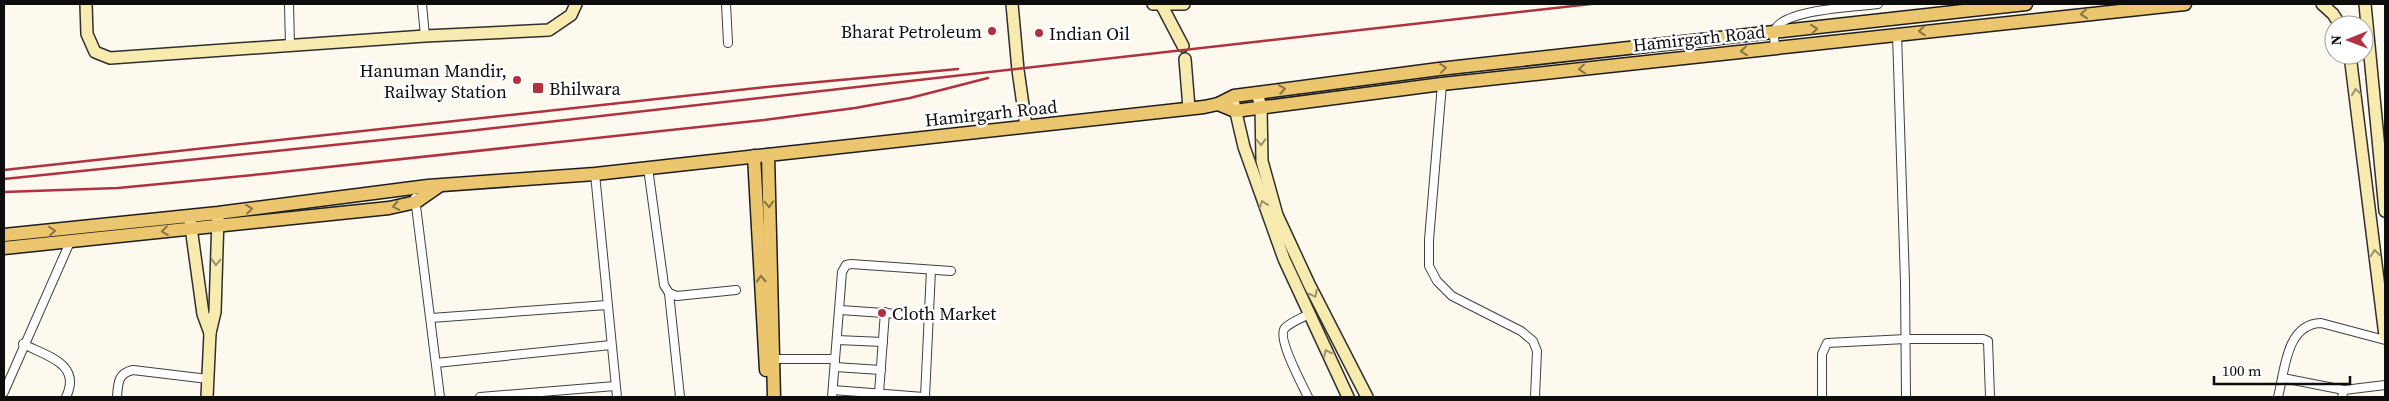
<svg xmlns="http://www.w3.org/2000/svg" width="2389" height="401" font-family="'Source Serif 4',serif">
  <rect width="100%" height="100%" fill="#fdf9ee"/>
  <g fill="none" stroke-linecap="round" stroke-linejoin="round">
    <g stroke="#404040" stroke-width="10">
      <g id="street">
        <polyline points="289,4 290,46"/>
        <polyline points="422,4 425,36"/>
        <polyline points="726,4 728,43"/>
        <polyline points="1897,34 1905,282 1906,397"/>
        <path d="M 1775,47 C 1775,41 1772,33 1776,28 C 1788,9 1856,7 1878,4"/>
        <polyline points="1442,84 1429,240 1429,266 1437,281 1452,296 1521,331 1533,341 1537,351 1535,397"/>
        <polyline points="648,168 664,285 669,293 677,296 736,290"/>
        <polyline points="595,174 617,397"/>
        <polyline points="415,198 440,397"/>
        <polyline points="669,293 680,397"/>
        <polyline points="840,310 929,316"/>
        <polyline points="431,318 607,305"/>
        <polyline points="837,340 883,342"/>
        <path d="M 23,344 C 47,356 82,364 66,397"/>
        <polyline points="774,359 835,359"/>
        <polyline points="436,363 611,345"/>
        <polyline points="835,367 881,370"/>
        <polyline points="2283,378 2344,390 2342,397"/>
        <polyline points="833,390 924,397"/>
        <polyline points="2344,390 2385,385"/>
        <polyline points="4,392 70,242"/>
        <polyline points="879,393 885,312"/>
        <path d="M 117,397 C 118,383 118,373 133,370 L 208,379"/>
        <polyline points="480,397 615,386"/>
        <polyline points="832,397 842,272 846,265 851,264 951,271"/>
        <polyline points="925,397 931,270"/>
        <path d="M 1308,397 C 1303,386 1276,337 1285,328 C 1291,322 1302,318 1309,314"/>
        <polyline points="1822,397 1822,354 1827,343 1906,339 1983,339 1988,341 1990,397"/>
        <path d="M 2278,397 C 2285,370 2286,324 2321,323 L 2385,340"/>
      </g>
    </g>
    <g stroke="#2f2f2f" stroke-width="14">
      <g id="secondary">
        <polyline points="86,4 87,34 95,52 110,58 425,36 549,30 571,15 576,4"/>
        <polyline points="1012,4 1018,70 1026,126"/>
        <polyline points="1153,4 1184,4"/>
        <polyline points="1161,4 1183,46"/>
        <polyline points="2322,4 2333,14 2340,25"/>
        <polyline points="2365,4 2385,211"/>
        <polyline points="2350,55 2385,336"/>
        <polyline points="1185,59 1189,108"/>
        <polyline points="1257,93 1261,107 1262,161 1277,215 1309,284 1367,397"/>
        <polyline points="1234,104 1244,147 1284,259 1348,397"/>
        <polyline points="190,220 203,314 210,333"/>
        <polyline points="207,397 210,333 215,312 218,217"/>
      </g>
    </g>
    <g stroke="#1e1e1e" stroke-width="15">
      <g id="primary">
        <polyline points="1218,104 1235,111 1442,84 2185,4"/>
        <polyline points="768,155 774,397"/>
        <polyline points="754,156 766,370"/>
        <polyline points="4,235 218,213 428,186 595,174 1204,107 1218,104 1234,96 1439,69 2026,4"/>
        <polyline points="4,248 389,208 416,202 439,186"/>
      </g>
    </g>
    <use href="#street" stroke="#fff" stroke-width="8"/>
    <use href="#secondary" stroke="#f8ebaf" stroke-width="11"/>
    <use href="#primary" stroke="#ecc66f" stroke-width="12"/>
    <g stroke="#b0313f" stroke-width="2.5">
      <polyline points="4,170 776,86 958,69"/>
      <polyline points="4,179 468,131 1591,4"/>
      <polyline points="4,192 118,188 263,174 764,120 855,108 910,98 988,78"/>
    </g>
  </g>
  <defs><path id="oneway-chevron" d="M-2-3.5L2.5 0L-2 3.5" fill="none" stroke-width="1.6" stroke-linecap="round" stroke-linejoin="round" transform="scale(1.25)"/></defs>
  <g stroke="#887343">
    <use href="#oneway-chevron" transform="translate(2084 14) rotate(174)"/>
    <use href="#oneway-chevron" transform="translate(1814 29) rotate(-6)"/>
    <use href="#oneway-chevron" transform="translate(1922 31) rotate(174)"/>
    <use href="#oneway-chevron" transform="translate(1744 51) rotate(174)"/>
    <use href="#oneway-chevron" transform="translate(1443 68) rotate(-7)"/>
    <use href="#oneway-chevron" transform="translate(1582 69) rotate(174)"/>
    <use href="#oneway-chevron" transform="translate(1282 89) rotate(-9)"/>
    <use href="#oneway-chevron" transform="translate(769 204) rotate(88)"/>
    <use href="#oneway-chevron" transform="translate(396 206) rotate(169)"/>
    <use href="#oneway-chevron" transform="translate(249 209) rotate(-7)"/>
    <use href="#oneway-chevron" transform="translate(52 231) rotate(-5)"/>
    <use href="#oneway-chevron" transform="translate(165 231) rotate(174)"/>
    <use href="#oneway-chevron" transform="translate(761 279) rotate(-93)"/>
  </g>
  <g stroke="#9a926e">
    <use href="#oneway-chevron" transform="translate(2356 92) rotate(-98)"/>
    <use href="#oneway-chevron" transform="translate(1261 142) rotate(88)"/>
    <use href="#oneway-chevron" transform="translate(1263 204) rotate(-110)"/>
    <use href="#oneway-chevron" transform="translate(2375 253) rotate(-97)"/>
    <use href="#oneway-chevron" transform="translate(216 262) rotate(93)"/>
    <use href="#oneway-chevron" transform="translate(1314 294) rotate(63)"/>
    <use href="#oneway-chevron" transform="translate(1327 353) rotate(-115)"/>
  </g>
  <g fill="#b0313f" stroke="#fff" stroke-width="2">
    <circle cx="992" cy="31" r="5"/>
    <circle cx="1039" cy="33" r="5"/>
    <circle cx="517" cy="80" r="5"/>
    <rect x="532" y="82" width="12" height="12" rx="2.5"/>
    <circle cx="882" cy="313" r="5"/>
  </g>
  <g text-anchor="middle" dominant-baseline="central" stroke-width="5" stroke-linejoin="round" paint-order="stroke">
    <g font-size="18" fill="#0d0d0d" stroke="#fff" text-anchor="start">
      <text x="982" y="31" text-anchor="end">Bharat Petroleum</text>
      <text x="1049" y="33">Indian Oil</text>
      <text x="507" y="70" text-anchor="end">Hanuman Mandir,<tspan x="507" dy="21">Railway Station</tspan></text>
      <text x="549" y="88">Bhilwara</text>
      <text x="892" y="313">Cloth Market</text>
    </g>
    <g font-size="18" fill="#0d0d0d" stroke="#fff">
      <text transform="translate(1699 38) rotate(-6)">Hamirgarh Road</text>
      <text transform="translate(991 113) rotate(-6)">Hamirgarh Road</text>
    </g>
  </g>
  <rect width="2389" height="401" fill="none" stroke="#0d0d0d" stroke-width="10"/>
  <g transform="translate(2349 40) rotate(269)"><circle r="24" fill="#ffffff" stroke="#9e9e9e"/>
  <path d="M0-4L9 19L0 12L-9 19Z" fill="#b0313f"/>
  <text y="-8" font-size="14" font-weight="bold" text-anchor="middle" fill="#0d0d0d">N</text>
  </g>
  <path d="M2214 376v8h136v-8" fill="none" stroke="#0d0d0d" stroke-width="2.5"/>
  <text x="2222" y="376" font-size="15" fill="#0d0d0d" stroke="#ffffff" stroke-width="4" paint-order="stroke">100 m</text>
</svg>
